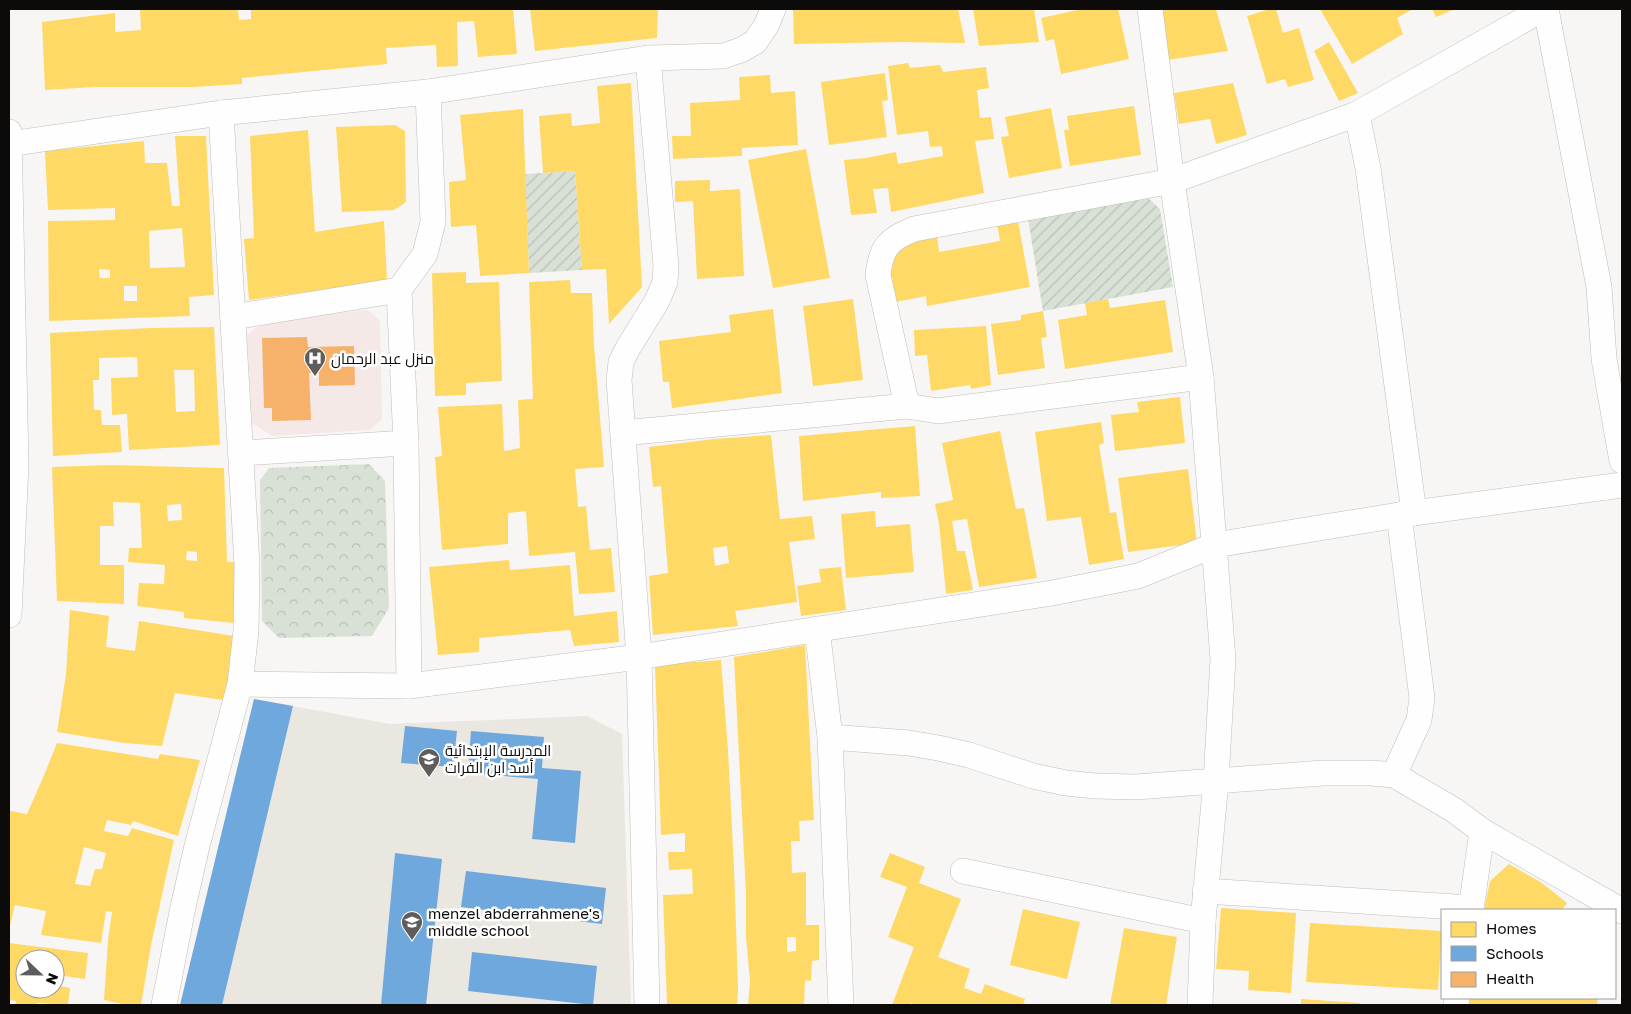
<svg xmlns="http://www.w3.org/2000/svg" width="1631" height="1014" font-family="'Golos Text',Cairo,sans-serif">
  <defs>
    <pattern id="park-crowns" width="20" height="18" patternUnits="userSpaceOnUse" patternTransform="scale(1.25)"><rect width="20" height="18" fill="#d9e1d6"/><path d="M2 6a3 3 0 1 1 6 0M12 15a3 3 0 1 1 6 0" fill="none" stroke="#b9c0b6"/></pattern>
    <pattern id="garden-furrows" width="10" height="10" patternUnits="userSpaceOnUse" patternTransform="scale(1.25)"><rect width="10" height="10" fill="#d9e1d6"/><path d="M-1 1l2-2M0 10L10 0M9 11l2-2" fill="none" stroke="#b9c0b6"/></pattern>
  </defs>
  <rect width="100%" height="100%" fill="#f7f6f5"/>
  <polygon fill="#eae6e0" points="254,699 390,724 587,716 622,734 631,1005 180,1005"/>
  <polygon fill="#f5e9e7" points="368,310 380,321 382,419 370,430 272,436 252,423 247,335 265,321"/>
  <polygon fill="url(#park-crowns)" points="369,464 385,481 389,608 372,636 279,638 262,621 260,480 269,468"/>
  <g fill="url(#garden-furrows)">
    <polygon points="575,171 582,270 529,273 525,174"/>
    <polygon points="1147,197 1160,209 1173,287 1043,311 1028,219"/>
  </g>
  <g fill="#ffd966" fill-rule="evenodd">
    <polygon points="149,9 238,9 239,20 251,19 251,9 513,9 517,54 478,57 474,21 457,22 458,66 437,67 436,45 386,48 387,64 242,78 242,84 194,87 95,87 45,90 42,22 115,13 115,32 141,30 140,10"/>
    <polygon points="530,9 658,9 657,38 535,51"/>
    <polygon points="793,9 958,9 965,43 899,42 794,44"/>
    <polygon points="973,9 1034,9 1039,42 979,46"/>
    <polygon points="1082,9 1118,9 1129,59 1061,74 1054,39 1046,41 1041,18"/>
    <polygon points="1160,9 1216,9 1228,51 1167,60"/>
    <polygon points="1270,9 1276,9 1283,33 1299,28 1314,80 1288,87 1285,79 1267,84 1247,16"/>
    <polygon points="1320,9 1413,9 1397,18 1403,34 1352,64"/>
    <polygon points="1432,9 1455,9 1436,17"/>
    <polygon points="1329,42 1358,93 1339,101 1314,51"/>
    <polygon points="908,63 910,68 940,65 943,72 986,67 989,88 977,90 980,118 991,117 994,139 975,141 984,193 891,212 888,188 873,189 877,213 851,215 844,160 866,158 896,152 898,164 943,156 942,146 930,147 928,131 897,135 888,66"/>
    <polygon points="885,73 888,100 882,101 887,137 829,145 821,82"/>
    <polygon points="770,75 771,93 795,91 798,145 742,148 742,156 673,159 672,136 691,136 690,103 740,100 739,77"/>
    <polygon points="631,83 642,287 609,324 606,269 582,270 575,171 543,173 539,116 571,113 572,126 600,123 597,86"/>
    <polygon points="1233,83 1247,135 1216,144 1210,119 1179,124 1174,93"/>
    <polygon points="1134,106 1141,155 1070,166 1064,130 1069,130 1067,116"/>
    <polygon points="1051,108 1062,168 1009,178 1001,137 1009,136 1005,117"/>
    <polygon points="523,109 529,273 480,276 476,225 451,227 449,182 466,180 460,115"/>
    <polygon points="395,125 405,131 406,202 394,210 342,212 336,127"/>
    <polygon points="308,130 315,232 384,221 387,281 249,300 244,239 254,238 250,136"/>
    <path d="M 175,136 L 206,136 L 214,295 L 189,297 L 190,316 L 49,321 L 48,221 L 115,220 L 115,208 L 48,210 L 45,151 L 144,141 L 145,163 L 167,163 L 172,206 L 180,206 ZM 182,228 L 185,267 L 150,268 L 149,231 ZM 99,269 L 110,270 L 110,278 L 100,278 ZM 124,286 L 137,286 L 137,301 L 124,301 Z"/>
    <polygon points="806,149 830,278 773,288 748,160"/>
    <polygon points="710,180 710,191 740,189 744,276 697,279 693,201 675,202 675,181"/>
    <polygon points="1018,221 1030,287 927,306 926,296 896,302 887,255 915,240 937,236 939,252 1000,241 997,224"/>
    <polygon points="466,272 466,283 499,282 502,381 466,383 466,395 435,396 432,273"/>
    <polygon points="570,280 571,293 592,293 594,345 604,467 575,469 578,507 586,506 590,550 611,548 615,592 579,594 575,552 529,556 526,511 508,513 508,544 442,550 435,457 442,456 438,407 502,404 504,451 520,448 518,400 533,399 529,282"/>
    <polygon points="853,299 863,380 813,386 803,306"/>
    <polygon points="1108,299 1110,308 1165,300 1173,352 1065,369 1058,320 1087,315 1085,303"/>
    <polygon points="773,309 782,393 672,408 669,382 663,382 659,341 731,332 729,315"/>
    <polygon points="1043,311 1047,337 1041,338 1045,368 998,375 991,324 1021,320 1021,315"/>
    <polygon points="986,326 991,385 971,389 970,385 931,391 927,355 915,356 914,330"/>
    <path d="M 214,327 L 220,445 L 129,450 L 127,414 L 112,415 L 111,378 L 138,377 L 137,357 L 99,358 L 99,380 L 93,380 L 94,410 L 101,410 L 102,425 L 120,425 L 122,452 L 53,456 L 50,333 L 151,328 ZM 174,370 L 194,370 L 195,411 L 176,412 Z"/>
    <polygon points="1180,397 1185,443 1115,451 1111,415 1139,412 1137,402"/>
    <polygon points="1101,422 1104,443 1099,445 1110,513 1116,512 1124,559 1089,565 1081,517 1047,521 1035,432"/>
    <polygon points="915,426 920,496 881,498 881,492 803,501 799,436"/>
    <polygon points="1000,431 1016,509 1024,508 1037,578 979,587 967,519 952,521 957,551 965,551 973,590 946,594 939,524 935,504 953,500 942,443"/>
    <path d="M 771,435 L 780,519 L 812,516 L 815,539 L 789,542 L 797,602 L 735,611 L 738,626 L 653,635 L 649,576 L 668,573 L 661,486 L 653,487 L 649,447 L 714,439 ZM 727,546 L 729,563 L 715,566 L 713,548 Z"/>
    <path d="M 111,465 L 224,468 L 227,562 L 235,562 L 234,623 L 184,618 L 184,612 L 137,606 L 139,583 L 164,584 L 165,565 L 128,562 L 129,548 L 142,548 L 140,503 L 113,502 L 114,526 L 100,526 L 100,565 L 124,565 L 124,604 L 57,601 L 52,467 ZM 181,504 L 182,520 L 168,521 L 167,505 ZM 187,551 L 197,552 L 197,561 L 186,560 Z"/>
    <polygon points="1188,469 1197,543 1128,552 1118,478"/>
    <polygon points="875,511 876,527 910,524 914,572 846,578 841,514"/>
    <polygon points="509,560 510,570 570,565 574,616 617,611 619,642 574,646 570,630 479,638 479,652 438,655 429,567"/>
    <polygon points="841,567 846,610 801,616 797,586 821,582 819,569"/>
    <polygon points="70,610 109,616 106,647 135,651 139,621 234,636 231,667 223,700 175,693 162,746 125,743 57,732 66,674"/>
    <path d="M 805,645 L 814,820 L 799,821 L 800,841 L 791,841 L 792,873 L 806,872 L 806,925 L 819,925 L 819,960 L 812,961 L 811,981 L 805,980 L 804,1005 L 748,1005 L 750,981 L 746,937 L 746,894 L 734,657 ZM 787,937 L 796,937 L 796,951 L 787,952 Z"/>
    <polygon points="721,660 728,750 734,867 738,988 737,1005 667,1005 663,895 693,894 692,869 669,870 668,852 685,852 685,833 661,835 655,665"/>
    <path d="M 57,743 L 158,759 L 160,754 L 200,760 L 178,836 L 133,821 L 131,825 L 107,820 L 104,831 L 128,836 L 132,828 L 174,840 L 151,945 L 141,1005 L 127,1005 L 104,1000 L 108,940 L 112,912 L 106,911 L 101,943 L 41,935 L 46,911 L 15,905 L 9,930 L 10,811 L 27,814 L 45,773 ZM 84,847 L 106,853 L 102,869 L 95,869 L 90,886 L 75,884 Z"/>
    <polygon points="890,853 925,867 919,883 961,899 938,957 970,969 964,988 981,994 985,984 1025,999 1023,1005 916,1005 911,1003 910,1005 892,1005 914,947 888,937 907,887 880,877"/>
    <polygon points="1509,864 1542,883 1567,903 1562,910 1484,910 1490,881"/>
    <polygon points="1221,908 1296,913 1291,993 1248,990 1249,971 1216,969"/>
    <polygon points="1023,909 1080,922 1067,979 1010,965"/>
    <polygon points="1310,923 1442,931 1438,990 1306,982"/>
    <polygon points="1124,928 1177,937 1166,1005 1110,1005"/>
    <polygon points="9,943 88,953 85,979 57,975 55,980 55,959 25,959 25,989 55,989 55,985 70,988 68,1005 37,1003 37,1005 15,1005 16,1001 9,1000"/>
    <polygon points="1468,998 1598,998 1597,1005 1467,1005"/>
    <polygon points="1301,999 1360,1003 1360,1005 1301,1005"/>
  </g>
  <g fill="#6fa8dc">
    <polygon points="254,699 293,706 222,1005 180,1005"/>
    <polygon points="405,726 457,731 453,767 401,763"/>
    <polygon points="471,731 544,737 542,768 581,771 575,843 532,839 538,779 468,773"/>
    <polygon points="395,853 442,859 426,1005 381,1005"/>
    <polygon points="466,871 606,888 602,924 461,907"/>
    <polygon points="472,952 597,966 593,1005 468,991"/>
  </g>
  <polygon fill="#f6b26b" points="307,337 308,347 354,346 355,385 319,386 319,373 309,373 311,420 272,421 272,408 264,408 262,338"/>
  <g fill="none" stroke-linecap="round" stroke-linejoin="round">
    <g stroke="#bebdbc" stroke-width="26">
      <g id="street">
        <polyline points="1150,9 1172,181 1201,377 1223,659 1216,781 1203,921 1200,1005"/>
        <polyline points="1546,9 1599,287 1604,359 1622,461"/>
        <polyline points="1357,114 1368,168 1414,513"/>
        <polyline points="9,132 16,465 9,615"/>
        <polyline points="9,144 221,113 428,92 648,58 723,56 741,50 755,42 766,26 773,9"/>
        <polyline points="233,317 399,290"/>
        <path d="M 907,406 L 878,275 C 881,247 889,239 914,229 L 1172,181 L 1357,114 L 1543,9"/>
        <polyline points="623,433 907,406 938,411 1201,377"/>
        <polyline points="241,453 406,443"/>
        <polyline points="817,629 830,737 841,1005"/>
        <polyline points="240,684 409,686 639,657 1052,593 1138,576 1215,545 1399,515 1622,485"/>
        <polyline points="409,686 406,443 399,290 425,254 433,222 428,92"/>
        <polyline points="830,737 909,743 938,748 969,755 1033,776 1066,783 1095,786 1136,787 1323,773 1372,773 1394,775 1454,810 1482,831 1622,911"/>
        <polyline points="1394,775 1419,720 1422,698 1399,515"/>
        <polyline points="963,871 1203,921"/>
        <polyline points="1205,891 1471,908"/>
        <polyline points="1471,910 1482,831"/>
        <polyline points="164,1005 183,907 197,846 240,684 246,631 247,565 221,113"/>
        <polyline points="647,1005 639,657 619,380 621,362 628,348 657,301 665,282 666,266 648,58"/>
        <polyline points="1456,1005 1457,998"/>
      </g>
    </g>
    <use href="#street" stroke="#fefefe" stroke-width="25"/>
  </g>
  <defs>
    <g id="hospital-pin" transform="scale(1.125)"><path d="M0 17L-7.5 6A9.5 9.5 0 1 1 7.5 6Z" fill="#5e5d5c" stroke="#fff"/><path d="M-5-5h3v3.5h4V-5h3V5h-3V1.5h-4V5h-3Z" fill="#fff"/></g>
    <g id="school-pin" transform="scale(1.125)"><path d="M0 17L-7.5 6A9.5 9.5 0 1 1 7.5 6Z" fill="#5e5d5c" stroke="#fff"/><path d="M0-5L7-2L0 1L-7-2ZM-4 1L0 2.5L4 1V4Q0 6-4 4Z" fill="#fff"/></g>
  </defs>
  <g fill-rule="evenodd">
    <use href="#hospital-pin" x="315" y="358"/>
    <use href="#school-pin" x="429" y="759"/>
    <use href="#school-pin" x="412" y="922"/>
  </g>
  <g text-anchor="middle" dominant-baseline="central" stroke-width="5" stroke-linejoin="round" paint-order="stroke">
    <g font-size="15" fill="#0c0b0a" stroke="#fff" text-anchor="start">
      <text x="331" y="358">منزل عبد الرحمان</text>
      <text x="445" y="750">المدرسة الإبتدائية<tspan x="445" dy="17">أسد ابن الفرات</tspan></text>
      <text x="428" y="913">menzel abderrahmene's<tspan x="428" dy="17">middle school</tspan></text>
    </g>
  </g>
  <rect width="1631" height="1014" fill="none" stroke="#0c0b0a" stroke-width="20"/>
  <rect x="1441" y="909" width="175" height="90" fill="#ffffff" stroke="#9e9d9d"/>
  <rect x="1451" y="922" width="25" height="15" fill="#ffd966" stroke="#9e9d9d"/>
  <text x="1486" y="934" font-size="15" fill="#0c0b0a">Homes</text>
  <rect x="1451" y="946" width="25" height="15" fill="#6fa8dc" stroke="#9e9d9d"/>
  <text x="1486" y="959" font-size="15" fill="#0c0b0a">Schools</text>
  <rect x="1451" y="972" width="25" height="15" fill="#f6b26b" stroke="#9e9d9d"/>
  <text x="1486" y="984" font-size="15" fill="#0c0b0a">Health</text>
  <g transform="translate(40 974) rotate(112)"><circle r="24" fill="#ffffff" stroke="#9e9d9d"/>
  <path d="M0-4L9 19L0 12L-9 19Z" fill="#5e5d5c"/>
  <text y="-8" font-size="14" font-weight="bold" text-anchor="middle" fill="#0c0b0a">N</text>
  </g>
</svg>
